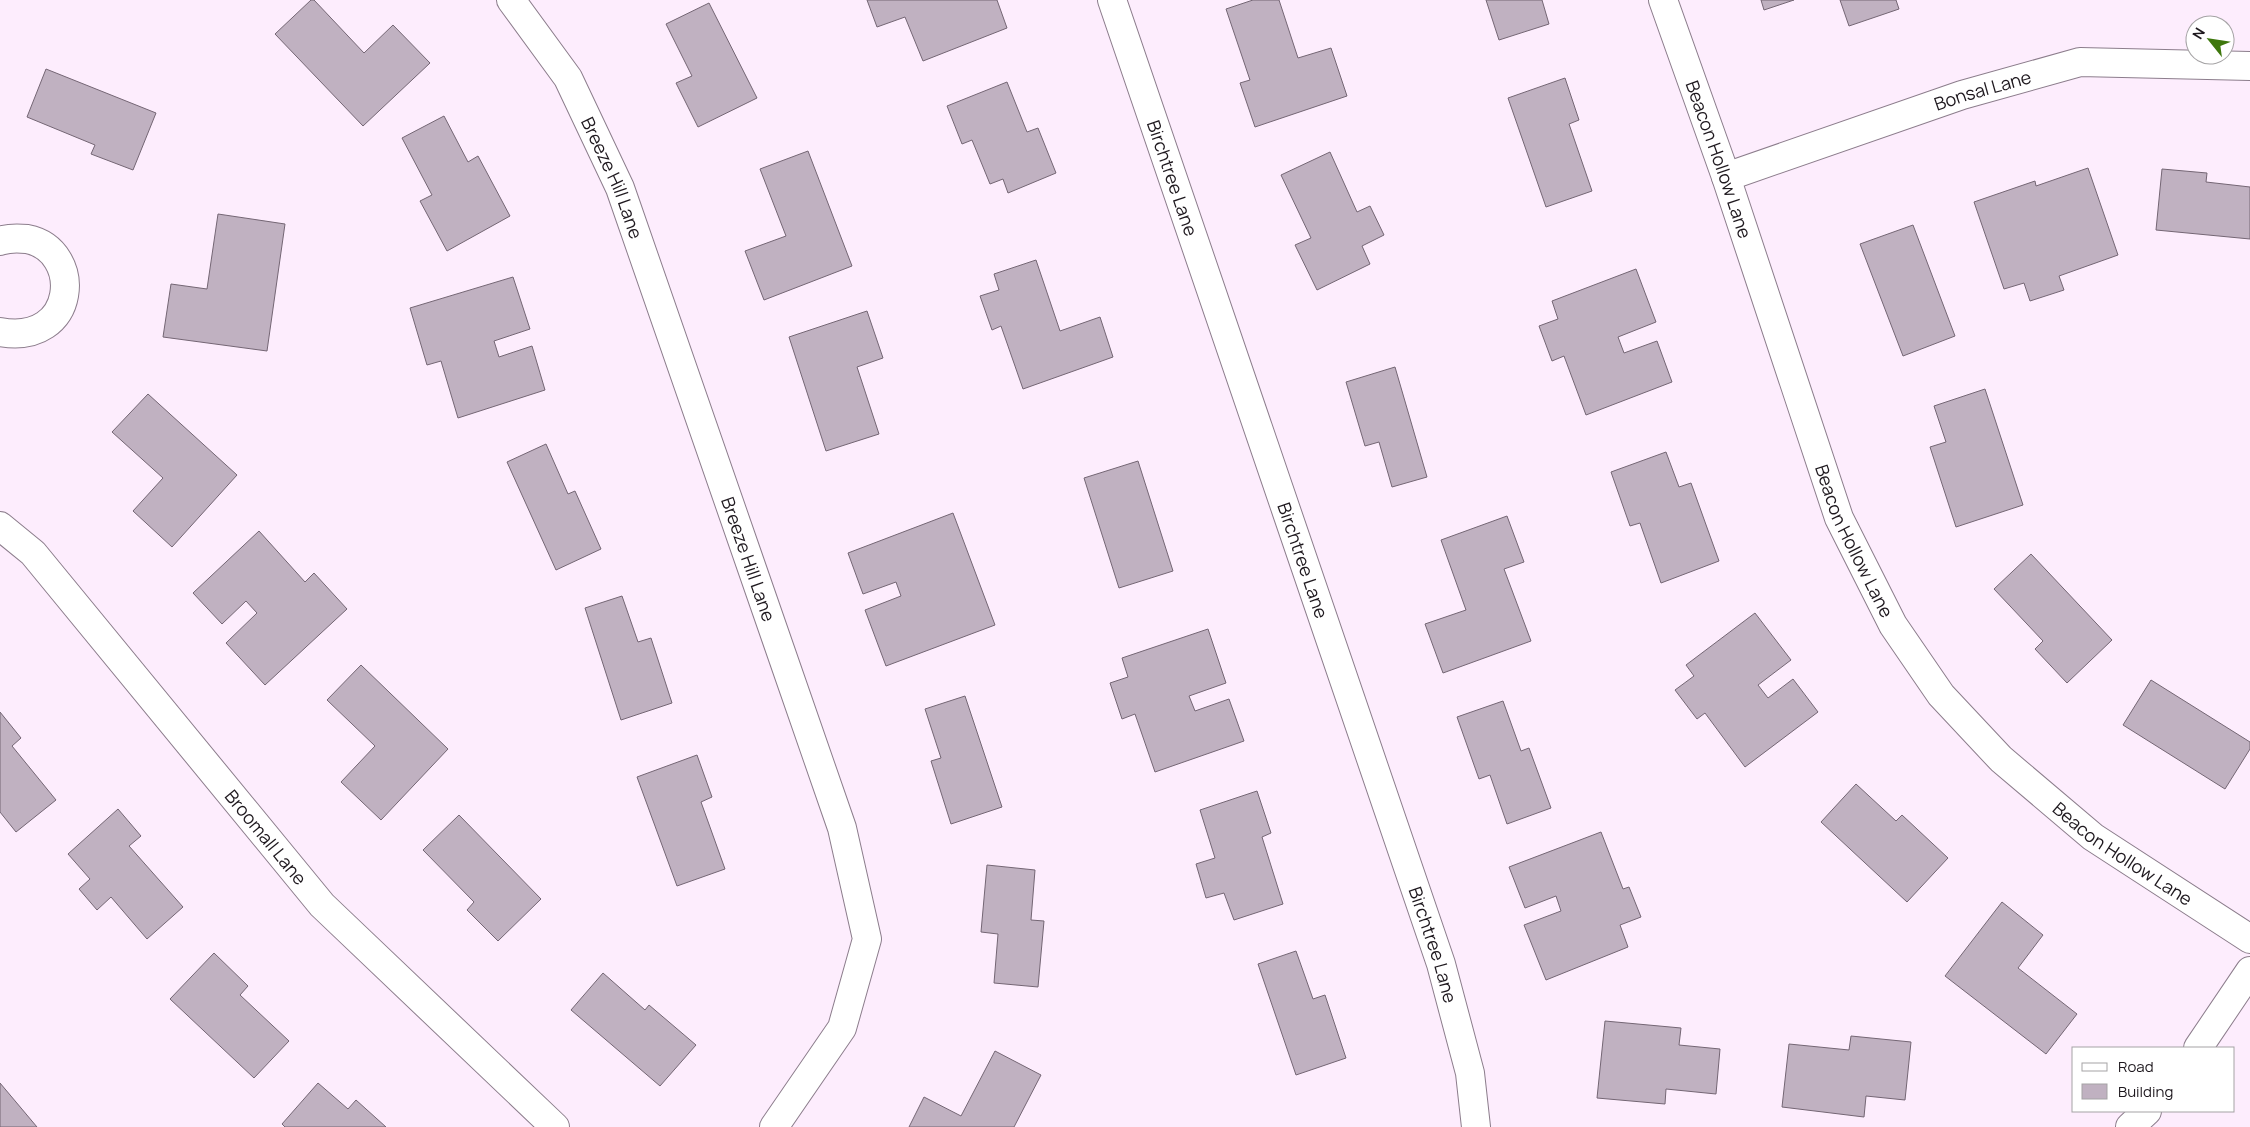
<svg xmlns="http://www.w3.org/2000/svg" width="2250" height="1127" font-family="Manrope,sans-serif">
  <rect width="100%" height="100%" fill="#fdedfd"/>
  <g fill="#c0b1c1" stroke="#746674">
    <polygon points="311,0 314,0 364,53 393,25 430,63 363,126 275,34"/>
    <polygon points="867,0 997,0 1007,28 923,61 905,17 877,27"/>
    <polygon points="1253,0 1279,0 1298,58 1331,48 1347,96 1255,127 1240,83 1250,80 1226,9"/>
    <polygon points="1486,0 1542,0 1549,24 1499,40"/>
    <polygon points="1761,0 1794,0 1764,10"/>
    <polygon points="1840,0 1896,0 1899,9 1849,26"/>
    <polygon points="709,3 757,98 698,127 676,83 692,76 666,24"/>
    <polygon points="46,69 156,113 133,170 91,154 95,145 27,117"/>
    <polygon points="1565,78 1579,120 1569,124 1592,191 1546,207 1508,98"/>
    <polygon points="1007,82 1027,132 1038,128 1056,173 1008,193 1003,179 990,184 972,140 962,144 947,106"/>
    <polygon points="444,116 468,162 478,156 510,216 447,251 420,201 432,195 402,138"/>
    <polygon points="808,151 852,266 764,300 745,251 786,236 760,169"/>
    <polygon points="1330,152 1357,212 1370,206 1384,235 1362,246 1370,264 1317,290 1295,245 1311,238 1281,175"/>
    <polygon points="2088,168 2118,255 2059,276 2064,290 2030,301 2024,283 2004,289 1974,202 2035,181 2036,186"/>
    <polygon points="2162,169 2207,173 2206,182 2250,187 2250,239 2156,230"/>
    <polygon points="218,214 285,224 267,351 163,337 171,284 207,289"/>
    <polygon points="1913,225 1955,336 1903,356 1860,244"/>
    <polygon points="1036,260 1060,331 1100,317 1113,357 1023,389 1001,326 992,330 980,296 999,290 994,274"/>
    <polygon points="1636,269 1656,322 1618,337 1624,353 1657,341 1672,382 1586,415 1564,356 1552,361 1539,326 1558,319 1552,301"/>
    <polygon points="513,277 530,329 494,341 499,357 532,346 545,390 458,418 441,361 427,365 410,308"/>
    <polygon points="867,311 883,358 857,367 879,434 826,451 789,337"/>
    <polygon points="1395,367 1427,477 1392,487 1379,442 1365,446 1346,382"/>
    <polygon points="1985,389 2023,505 1956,527 1930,447 1946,442 1934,406"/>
    <polygon points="148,394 237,475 172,547 133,511 163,478 112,432"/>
    <polygon points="546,444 568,494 575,491 601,549 556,570 507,462"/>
    <polygon points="1666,452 1679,487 1691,483 1719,561 1661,583 1640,523 1630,526 1611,472"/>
    <polygon points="1138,461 1173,571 1119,588 1084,478"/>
    <polygon points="953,513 995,625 886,666 865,610 901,596 896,582 863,594 848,553"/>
    <polygon points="1507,516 1524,562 1504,569 1531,641 1443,673 1425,624 1466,610 1441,540"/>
    <polygon points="259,531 305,582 314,573 347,609 265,685 226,643 257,613 246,601 222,624 193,593"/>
    <polygon points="2031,554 2112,640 2067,683 2035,649 2043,641 1994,589"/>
    <polygon points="622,596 638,642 651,638 672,703 621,720 585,608"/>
    <polygon points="1755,613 1791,660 1758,685 1768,698 1793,679 1818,712 1745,767 1705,713 1697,719 1675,690 1694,676 1686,665"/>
    <polygon points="1208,629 1226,683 1189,696 1195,711 1229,699 1244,741 1155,772 1135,714 1122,719 1110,683 1128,677 1122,658"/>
    <polygon points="361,665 448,749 381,820 341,782 375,746 327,700"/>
    <polygon points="2151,680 2250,742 2250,749 2225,789 2123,725"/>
    <polygon points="965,696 1002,807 951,824 931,761 941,758 925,709"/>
    <polygon points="1503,701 1521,751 1529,748 1551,808 1507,824 1490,775 1479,779 1457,717"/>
    <polygon points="0,712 21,738 12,746 56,800 16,832 0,812"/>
    <polygon points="697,755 712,797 701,802 725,869 677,886 637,777"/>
    <polygon points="1856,784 1896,821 1902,815 1948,858 1907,902 1821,822"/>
    <polygon points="1257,791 1271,833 1262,837 1283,904 1234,920 1224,893 1206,898 1196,864 1215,858 1200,810"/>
    <polygon points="118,809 141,836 129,846 183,907 147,939 111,897 97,910 79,889 90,879 68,854"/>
    <polygon points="459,815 541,899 498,941 467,910 474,902 423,850"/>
    <polygon points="1601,832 1623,889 1629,887 1641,917 1620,925 1628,947 1546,980 1524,925 1561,911 1556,896 1525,908 1509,867"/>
    <polygon points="987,865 1035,870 1031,920 1044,921 1038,987 994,983 998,934 981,932"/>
    <polygon points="2002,902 2043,935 2018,968 2077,1014 2046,1054 1945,976"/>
    <polygon points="1296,951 1313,999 1325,995 1346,1058 1296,1075 1258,964"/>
    <polygon points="214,953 248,986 240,995 289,1041 254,1078 170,999"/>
    <polygon points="603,973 645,1010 649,1005 696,1045 660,1086 571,1010"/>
    <polygon points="1605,1021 1681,1028 1679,1045 1720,1049 1716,1094 1666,1089 1665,1104 1597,1098"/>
    <polygon points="1851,1036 1911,1042 1905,1100 1866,1096 1864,1117 1782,1107 1789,1044 1849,1050"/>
    <polygon points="995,1051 1041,1075 1014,1127 909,1127 924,1097 961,1116"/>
    <polygon points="0,1083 37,1127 0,1127"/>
    <polygon points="318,1083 348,1109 356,1100 386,1127 285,1127 282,1124"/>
  </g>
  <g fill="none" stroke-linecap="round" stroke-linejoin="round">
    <g stroke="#8c7d8c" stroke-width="30">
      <g id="street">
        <path id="s1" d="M 511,0 L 568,78 L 620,188 L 842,828 L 867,939 L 842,1028 L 774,1127"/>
        <path id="s2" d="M 1112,0 L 1441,964 L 1470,1073 L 1476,1127"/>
        <path id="s3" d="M 1663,0 L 1726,177 L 1839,518 L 1893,625 L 1941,695 L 2001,759 L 2093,837 L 2250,939"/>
        <path id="s4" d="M 1726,177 L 1962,95 L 2080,62 L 2250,66"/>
        <path d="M 0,241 C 8,238 18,238 27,239 C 84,250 78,346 0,332"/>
        <path id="s5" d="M 0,526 L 33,553 L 322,905 L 555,1127"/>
        <polyline points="2198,1048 2250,971"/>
        <polyline points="2130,1127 2147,1111"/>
      </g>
    </g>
    <use href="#street" stroke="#fff" stroke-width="28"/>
  </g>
  <g text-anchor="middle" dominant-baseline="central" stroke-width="4" stroke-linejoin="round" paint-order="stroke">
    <g font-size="18" fill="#1e181e" stroke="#fff">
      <text stroke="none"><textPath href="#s4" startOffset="271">Bonsal Lane</textPath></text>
      <text stroke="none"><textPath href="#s3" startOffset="169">Beacon Hollow Lane</textPath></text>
      <text stroke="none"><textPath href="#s1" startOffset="206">Breeze Hill Lane</textPath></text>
      <text stroke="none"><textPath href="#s2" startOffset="188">Birchtree Lane</textPath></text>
      <text stroke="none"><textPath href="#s3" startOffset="574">Beacon Hollow Lane</textPath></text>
      <text stroke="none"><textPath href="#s1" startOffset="611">Breeze Hill Lane</textPath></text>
      <text stroke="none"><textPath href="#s2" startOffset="592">Birchtree Lane</textPath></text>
      <text stroke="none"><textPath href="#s5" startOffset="410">Broomall Lane</textPath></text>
      <text stroke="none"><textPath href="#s3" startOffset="994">Beacon Hollow Lane</textPath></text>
      <text stroke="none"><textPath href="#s2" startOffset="998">Birchtree Lane</textPath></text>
    </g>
  </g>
  <rect x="2072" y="1047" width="162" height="65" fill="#ffffff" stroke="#a5a3a5"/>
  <rect x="2082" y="1063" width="25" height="8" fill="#ffffff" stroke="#a5a3a5"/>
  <text x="2118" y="1072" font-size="15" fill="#1e181e">Road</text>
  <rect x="2082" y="1084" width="25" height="15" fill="#c0b1c1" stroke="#a5a3a5"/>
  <text x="2118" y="1097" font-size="15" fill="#1e181e">Building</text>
  <g transform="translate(2210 40) rotate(300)"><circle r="24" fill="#ffffff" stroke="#a5a3a5"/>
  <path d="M0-4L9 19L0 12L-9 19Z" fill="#3e770d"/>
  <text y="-8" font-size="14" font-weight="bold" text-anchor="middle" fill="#1e181e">N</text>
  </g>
</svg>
